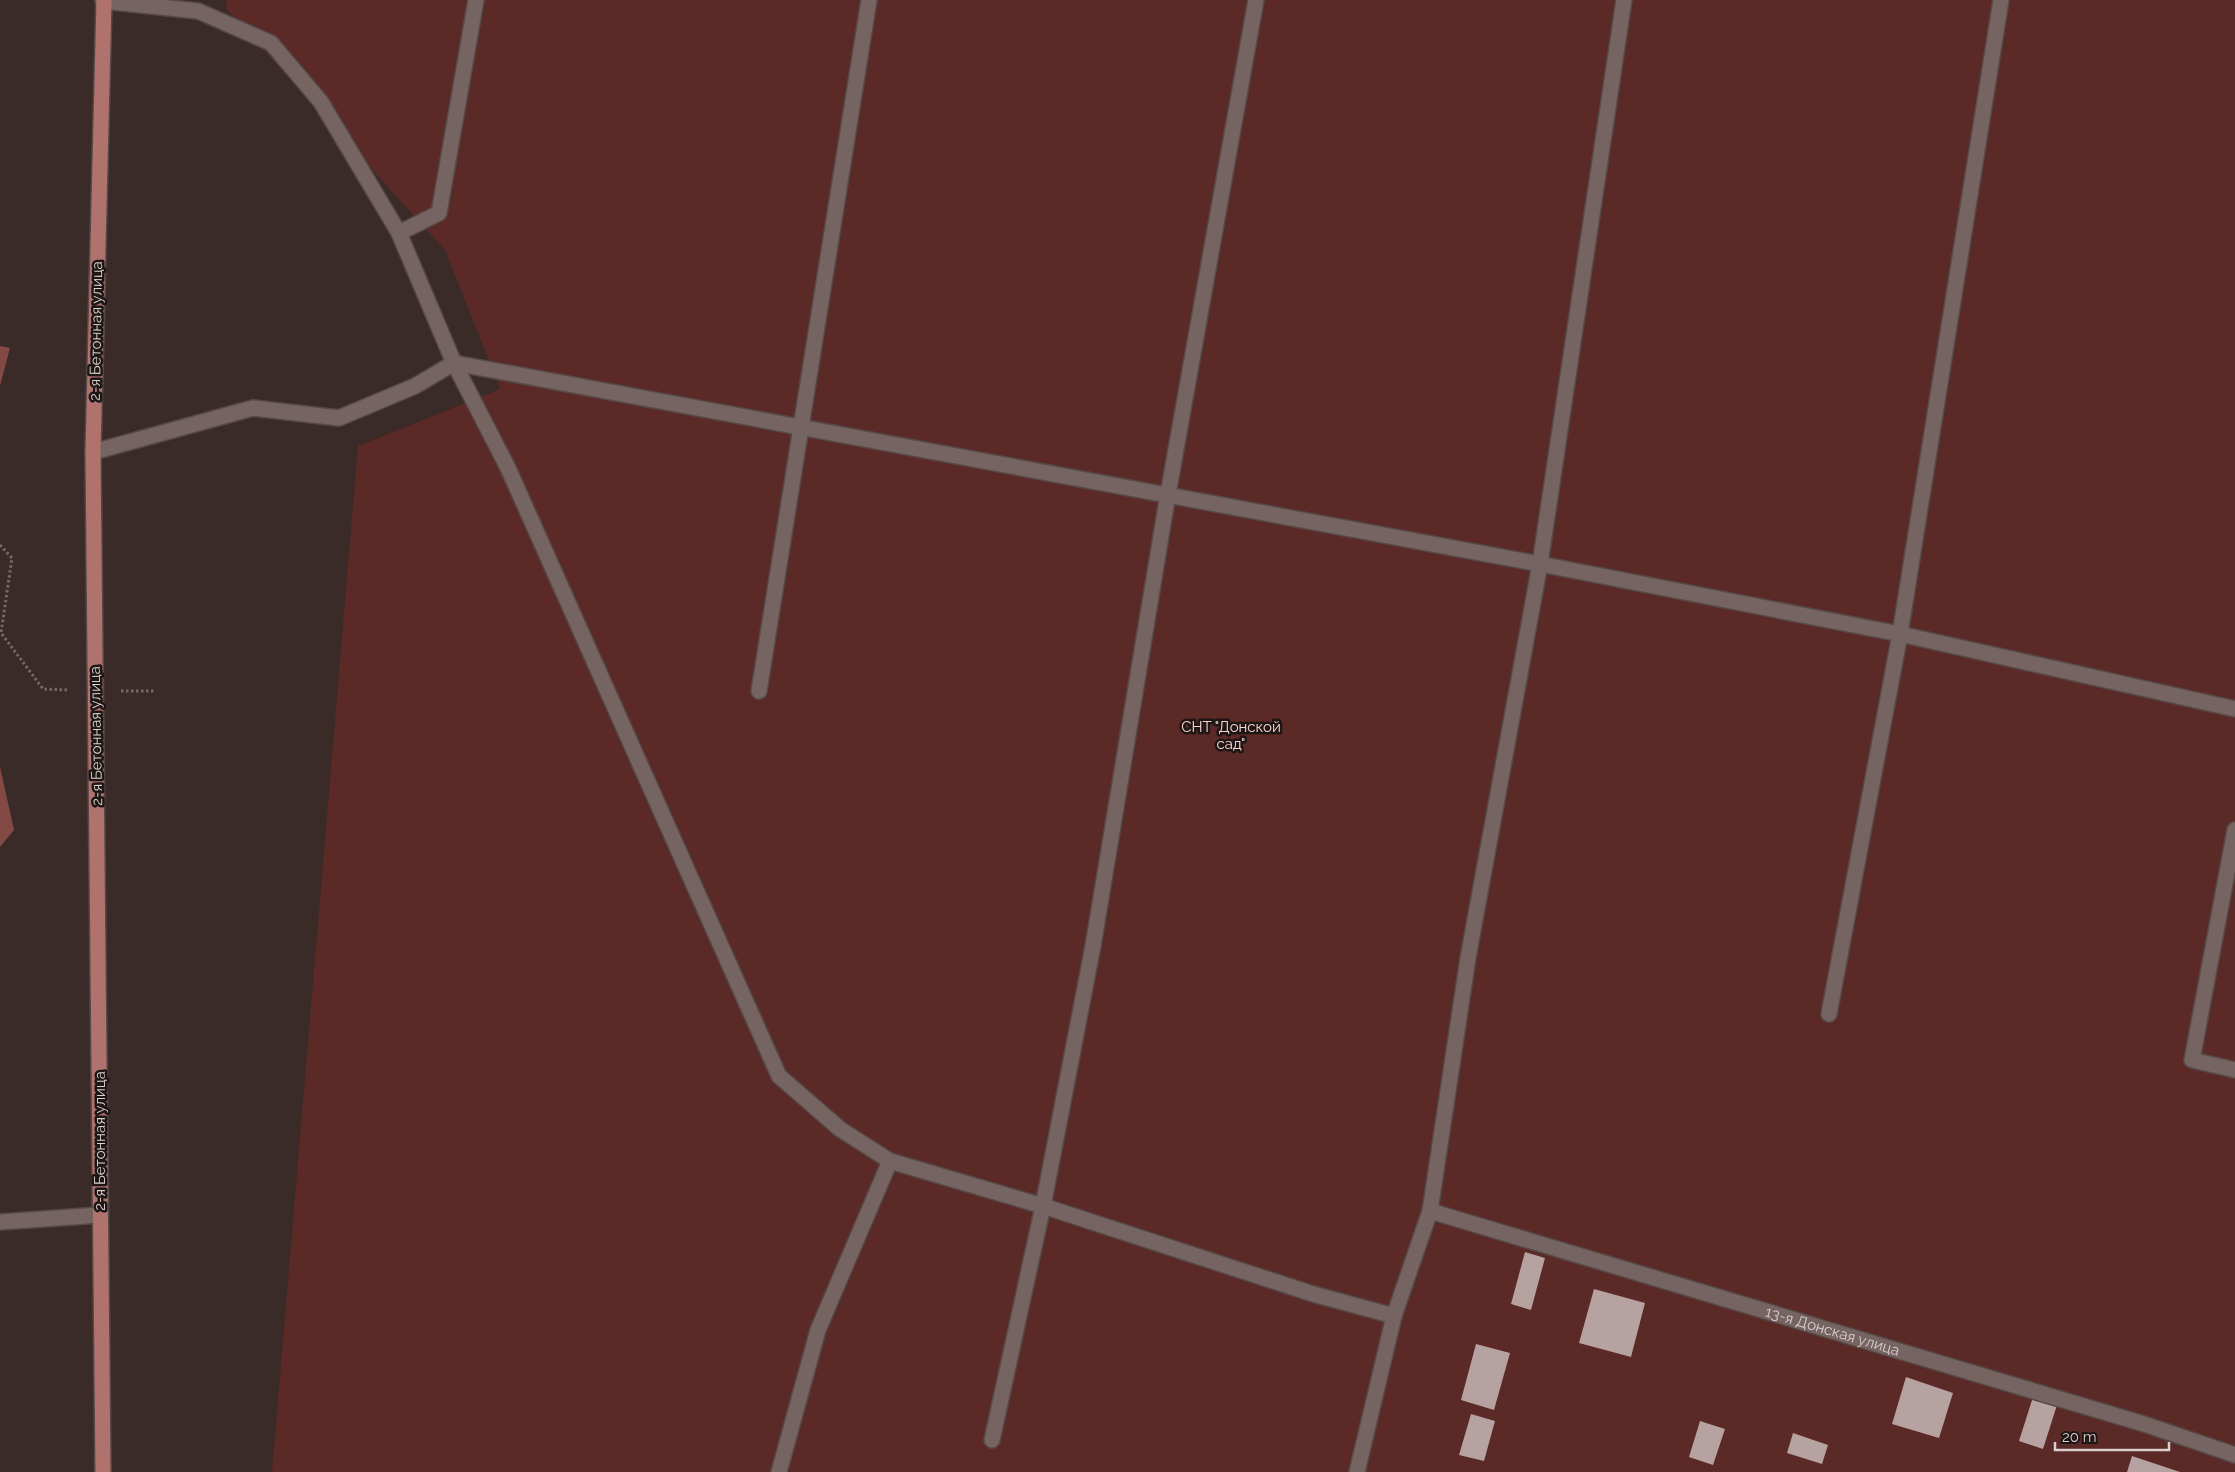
<svg xmlns="http://www.w3.org/2000/svg" width="2235" height="1472" font-family="Raleway,sans-serif">
  <rect width="100%" height="100%" fill="#3a2b29"/>
  <polygon fill="#5b2926" points="227,0 2235,0 2235,1472 272,1472 358,446 500,389 445,250 226,8"/>
  <g fill="#834944">
    <polygon points="0,346 10,348 0,386"/>
    <polygon points="0,767 14,830 0,847"/>
  </g>
  <g fill="#b6a2a0">
    <polygon points="1525,1252 1545,1258 1531,1310 1511,1304"/>
    <polygon points="1594,1289 1645,1303 1631,1357 1579,1343"/>
    <polygon points="1476,1344 1510,1353 1494,1410 1461,1400"/>
    <polygon points="1906,1377 1953,1393 1939,1438 1892,1424"/>
    <polygon points="2033,1397 2057,1405 2043,1449 2019,1441"/>
    <polygon points="1471,1414 1495,1421 1484,1461 1459,1455"/>
    <polygon points="1700,1421 1725,1429 1713,1465 1689,1457"/>
    <polygon points="1793,1433 1828,1445 1822,1464 1787,1453"/>
    <polygon points="2132,1456 2180,1472 2127,1472"/>
  </g>
  <g fill="none" stroke-linecap="round" stroke-linejoin="round">
    <g stroke="#554847" stroke-width="18">
      <g id="lane">
        <polyline points="103,1 198,11 271,43 321,102 399,233 454,363 508,468 779,1076 840,1129 890,1161 1043,1206 1313,1294 1394,1316 1357,1472"/>
        <polyline points="399,233 439,213 476,0"/>
        <polyline points="93,452 253,408 339,418 415,386 454,363 1540,564 1900,634 2235,709"/>
        <polyline points="759,691 869,0"/>
        <polyline points="2235,830 2192,1060 2235,1070"/>
        <polyline points="1829,1014 1900,634 2001,0"/>
        <path id="s1" d="M 1430,1211 L 2144,1424 L 2235,1455"/>
        <polyline points="0,1222 100,1215"/>
        <polyline points="1394,1316 1430,1211 1468,958 1540,564 1624,0"/>
        <polyline points="992,1440 1043,1206 1093,946 1168,494 1256,0"/>
        <polyline points="779,1472 818,1330 890,1161"/>
      </g>
    </g>
    <g stroke="#554847" stroke-width="18">
      <polyline id="primary" points="103,1472 93,452 104,0"/>
    </g>
    <g stroke="#756866" stroke-width="3" stroke-dasharray="2.5 2.5" stroke-linecap="butt">
      <polyline points="0,545 12,558 1,633 43,689 68,690"/>
      <polyline points="121,691 156,691"/>
    </g>
    <use href="#lane" stroke="#756462" stroke-width="15"/>
    <use href="#primary" stroke="#b0726d" stroke-width="15"/>
  </g>
  <g text-anchor="middle" dominant-baseline="central" stroke-width="5" stroke-linejoin="round" paint-order="stroke">
    <g font-size="15" fill="#dad0cf" stroke="#1d1615">
      <text transform="translate(96 331) rotate(-89)">2-я Бетонная улица</text>
      <text transform="translate(96 736) rotate(-91)">2-я Бетонная улица</text>
      <text transform="translate(100 1141) rotate(-90)">2-я Бетонная улица</text>
      <text stroke="none"><textPath href="#s1" startOffset="420">13-я Донская улица</textPath></text>
    </g>
    <g font-size="15" fill="#fcd5d1" stroke="#1d1615">
      <text x="1231" y="727">СНТ "Донской<tspan x="1231" dy="17">сад"</tspan></text>
    </g>
  </g>
  <path d="M2055 1442v8h114v-8" fill="none" stroke="#dad0cf" stroke-width="2.5"/>
  <text x="2062" y="1442" font-size="15" fill="#dad0cf" stroke="#1d1615" stroke-width="4" paint-order="stroke">20 m</text>
</svg>
